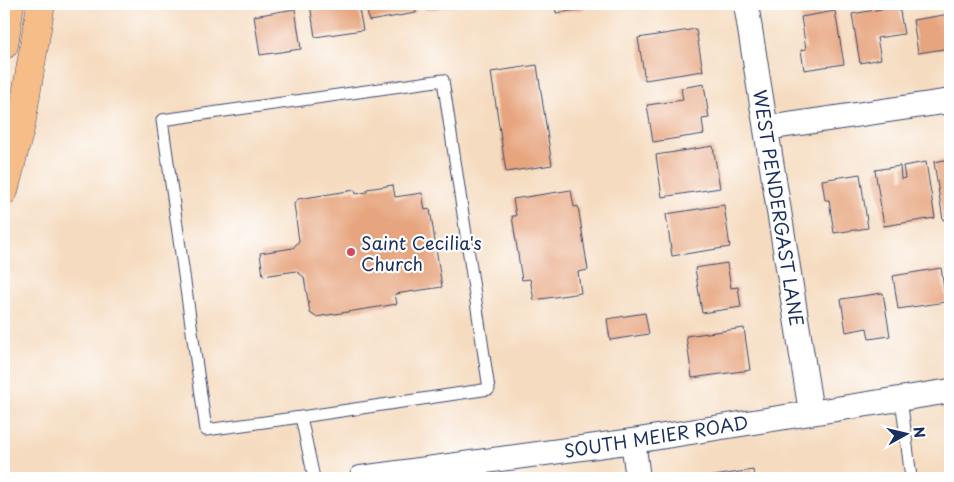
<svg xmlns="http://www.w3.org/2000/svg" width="954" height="482" font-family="'Playpen Sans',sans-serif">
  <rect width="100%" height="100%" fill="#fff"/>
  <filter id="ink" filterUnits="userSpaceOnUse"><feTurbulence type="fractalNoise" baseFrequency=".02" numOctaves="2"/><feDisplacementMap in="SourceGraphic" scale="10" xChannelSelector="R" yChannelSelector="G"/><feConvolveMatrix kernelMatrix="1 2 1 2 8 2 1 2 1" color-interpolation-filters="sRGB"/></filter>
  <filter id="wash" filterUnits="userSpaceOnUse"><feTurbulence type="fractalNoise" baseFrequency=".0096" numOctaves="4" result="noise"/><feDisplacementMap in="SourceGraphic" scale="20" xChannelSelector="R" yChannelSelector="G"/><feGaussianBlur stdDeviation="1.12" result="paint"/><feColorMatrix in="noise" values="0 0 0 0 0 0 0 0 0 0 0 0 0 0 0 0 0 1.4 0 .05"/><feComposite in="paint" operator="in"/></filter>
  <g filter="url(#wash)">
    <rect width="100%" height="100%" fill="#f5dbbf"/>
    <g id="blocks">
      <g fill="#e7a57f">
        <polygon points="310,4 358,4 363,30 315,37"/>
        <polygon points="366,4 415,4 416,13 369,21"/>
        <polygon points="425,4 462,4 462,5 426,10"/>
        <polygon points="555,4 584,4 585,9 556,13"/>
        <polygon points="899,6 904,34 877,38 881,59 860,63 852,14"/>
        <polygon points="295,9 301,49 260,55 254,16"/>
        <polygon points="835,11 844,64 804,70 801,50 806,49 801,17"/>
        <polygon points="950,14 950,48 918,53 913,20"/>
        <polygon points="696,29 703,71 645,80 638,38"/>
        <polygon points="537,65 552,165 506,172 491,72"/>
        <polygon points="704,84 709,118 702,119 704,134 653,142 647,105 683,100 681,88"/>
        <polygon points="713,146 720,188 662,197 656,155"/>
        <polygon points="950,159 950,219 943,220 934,162"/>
        <polygon points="926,162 935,218 884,226 875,170 900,166 901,179 905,178 903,166"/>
        <polygon points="860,174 868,228 834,233 829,200 825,200 822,180"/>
        <polygon points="393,185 395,197 422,193 425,210 430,209 442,287 395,294 397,304 316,317 310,313 304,277 296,271 263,276 260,253 293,248 299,241 294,204 298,199 355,190 356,194 367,192 367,189"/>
        <polygon points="571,190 574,207 578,206 588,270 578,272 581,293 534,300 530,279 522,280 512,216 516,216 513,199"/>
        <polygon points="724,205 730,247 672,256 666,214"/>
        <polygon points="727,263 731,288 738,287 741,307 702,313 695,268"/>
        <polygon points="941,268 946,302 898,309 893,276"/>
        <polygon points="883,293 890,336 869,339 867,328 846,332 841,299"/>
        <polygon points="645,313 649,334 610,340 607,319"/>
        <polygon points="744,328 750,370 692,378 686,336"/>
        <polygon points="753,470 754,478 707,478 707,477"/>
      </g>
    </g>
  </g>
  <g filter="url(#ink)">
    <use href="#blocks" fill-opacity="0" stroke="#3c496d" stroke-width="1"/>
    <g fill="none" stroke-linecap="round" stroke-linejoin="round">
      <g stroke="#3c496d" stroke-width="13">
        <g id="service">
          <polyline points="901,398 911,478"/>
          <polyline points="301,417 489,389 443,80 162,120 206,430 301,417 314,478"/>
        </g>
      </g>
      <g stroke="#3c496d" stroke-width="26">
        <g id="minor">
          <polyline points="746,4 811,412"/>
          <polyline points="767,128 950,101"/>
          <polyline points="633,441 638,478"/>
          <polyline points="361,478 633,441 950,391"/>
        </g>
      </g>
      <g stroke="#3c496d" stroke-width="29">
        <g id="primary">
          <polyline points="4,45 10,4"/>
          <polyline points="4,191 21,125 41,4"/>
        </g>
      </g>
      <use href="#service" stroke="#fff" stroke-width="11"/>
      <use href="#minor" stroke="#fff" stroke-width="24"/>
      <use href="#primary" stroke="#f7bd88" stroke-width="28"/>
    </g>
  </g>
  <circle fill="#d1495b" stroke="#fff" stroke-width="2" cx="351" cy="252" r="5"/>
  <g text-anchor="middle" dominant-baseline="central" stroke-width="4.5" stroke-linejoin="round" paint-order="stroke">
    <g font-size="18" fill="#1b2f5e" stroke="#fff">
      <text transform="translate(779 208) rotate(81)">WEST PENDERGAST LANE</text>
      <text transform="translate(656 436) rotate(-9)">SOUTH MEIER ROAD</text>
    </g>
    <g font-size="18" fill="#1b2f5e" stroke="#fff" text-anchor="start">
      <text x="361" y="242">Saint Cecilia's<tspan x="361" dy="21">Church</tspan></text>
    </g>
  </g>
  <rect width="954" height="482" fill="none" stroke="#fff" stroke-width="20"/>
  <g transform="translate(906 434) rotate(82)" stroke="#ffffff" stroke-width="4" paint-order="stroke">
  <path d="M0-4L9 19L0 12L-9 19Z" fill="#1b2f5e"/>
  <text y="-8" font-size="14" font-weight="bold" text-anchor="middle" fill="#1b2f5e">N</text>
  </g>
</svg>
